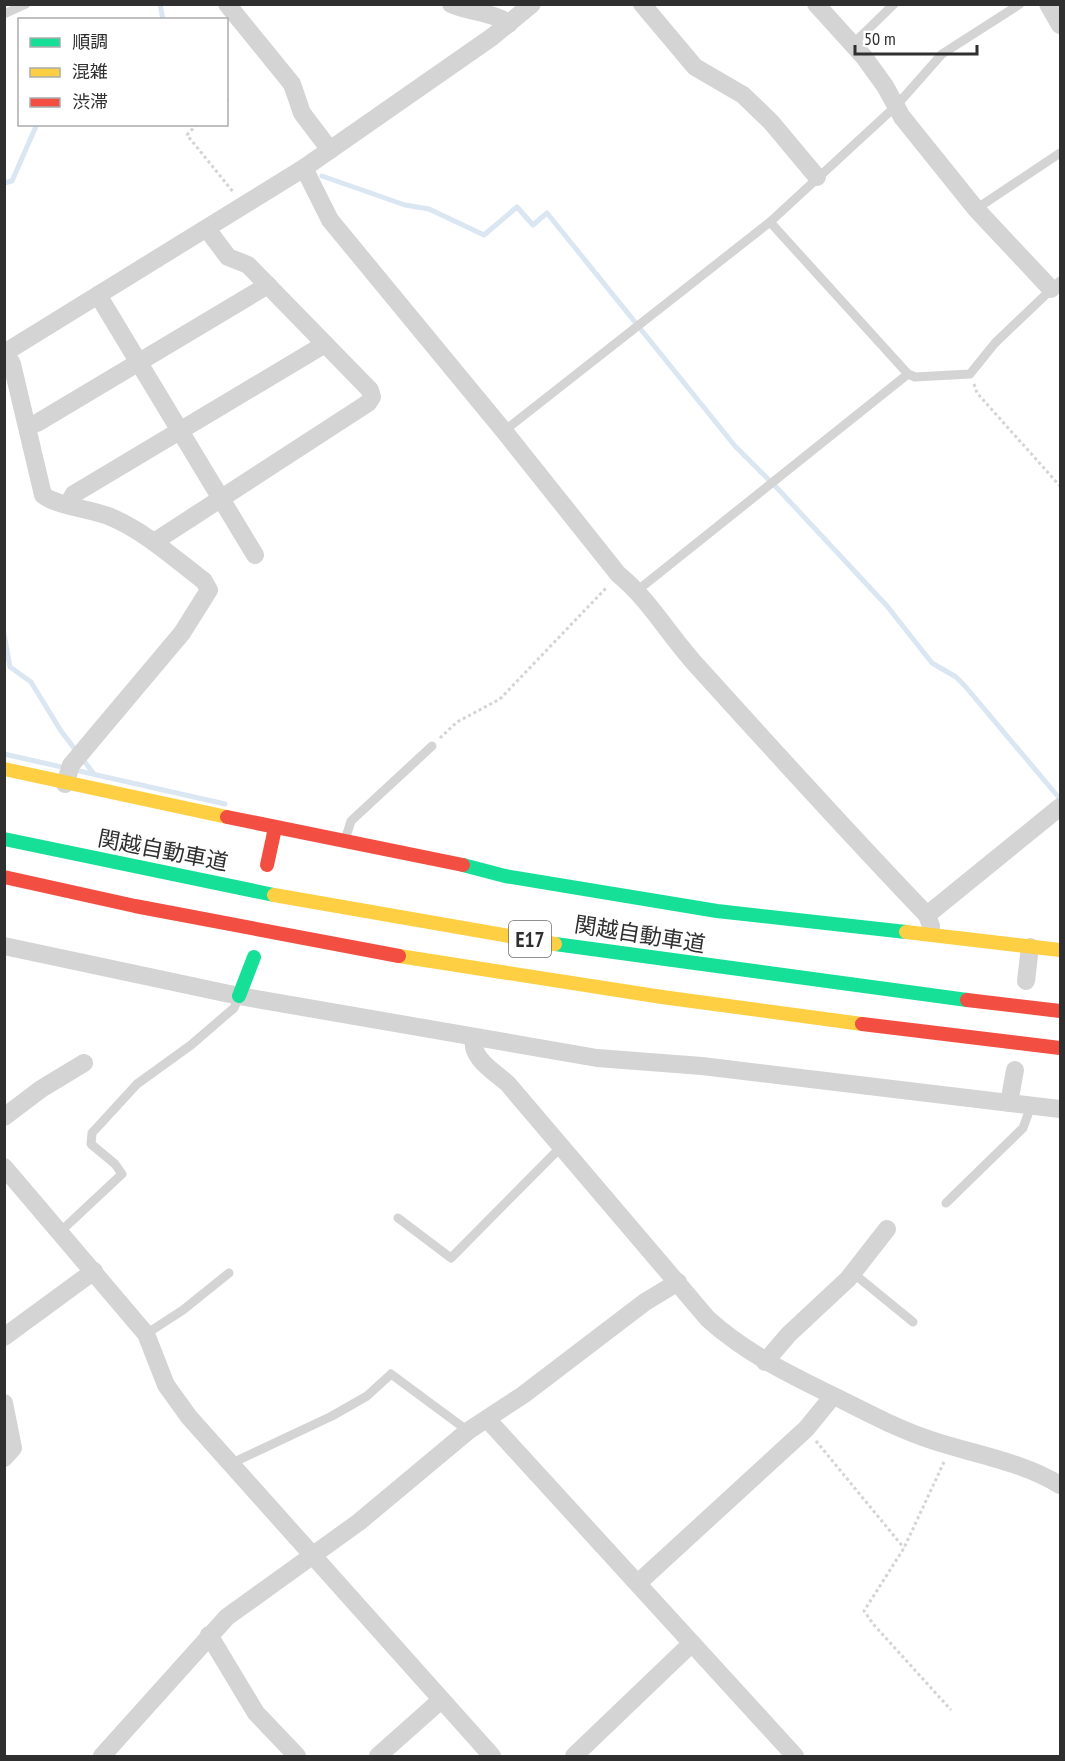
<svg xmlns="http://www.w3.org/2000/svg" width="1065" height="1761" font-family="'PT Sans Narrow','Noto Sans JP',sans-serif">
  <rect width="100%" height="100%" fill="#fff"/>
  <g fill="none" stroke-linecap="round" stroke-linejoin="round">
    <g stroke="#dae6f2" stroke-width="5">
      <polyline points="160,4 163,20"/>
      <polyline points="322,176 405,205 429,209 484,235 517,207 533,225 547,213 735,446 778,489 887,606 932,663 956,677 965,686 1060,799"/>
      <polyline points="4,183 12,181 37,124"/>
      <polyline points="4,634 10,667 31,682 61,731 94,774"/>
      <polyline points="4,754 225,804"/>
    </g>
    <g stroke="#d4d4d4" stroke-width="3" stroke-dasharray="3 3" stroke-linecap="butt">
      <polyline points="226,100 230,97"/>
      <polyline points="197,124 187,135 234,193"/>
      <polyline points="974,384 977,393 1060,486"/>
      <polyline points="440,738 457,722 500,699 607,587"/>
      <polyline points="816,1441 904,1548"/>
      <polyline points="944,1462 904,1548 864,1611 874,1625 951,1710"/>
    </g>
    <g stroke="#d4d4d4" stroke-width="9">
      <polyline points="4,14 26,4"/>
      <polyline points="854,43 894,4"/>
      <polyline points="976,209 1060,153"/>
      <polyline points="770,222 908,374 915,377 970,374 995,343 1060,281"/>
      <polyline points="504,431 770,222 896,106 942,54 1020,4"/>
      <polyline points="638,590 908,374"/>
      <polyline points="345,840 351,821 432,746"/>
      <polyline points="946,1203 1023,1128 1031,1106"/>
      <polyline points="398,1218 451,1258 561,1147"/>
      <polyline points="61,1231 122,1174 115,1164 91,1144 92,1133 137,1084 191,1045 234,1008 238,999"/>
      <polyline points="853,1273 913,1322"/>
      <polyline points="146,1334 183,1310 229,1273"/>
      <polyline points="230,1464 332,1416 367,1396 391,1374 468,1431"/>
    </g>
    <g stroke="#d4d4d4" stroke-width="18">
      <polyline points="227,4 292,84 302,113 330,150"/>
      <path d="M 451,4 C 467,12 498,13 509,24"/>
      <polyline points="642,4 695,67 743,95 771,122 817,177"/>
      <polyline points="816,4 864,57 885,86 902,117 976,209 1051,289"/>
      <polyline points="1048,4 1060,25"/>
      <path d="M 304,168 L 330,220 L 504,431 L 618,574 C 650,600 670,637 698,667 C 774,751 849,834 927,915"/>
      <polyline points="98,295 255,555"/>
      <path d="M 5,352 L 12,364 L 43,495 C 58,507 94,509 113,518 C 147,533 175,559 204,581 L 209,590 L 182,633 L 71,765 L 65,784"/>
      <polyline points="4,353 304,168 492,37 532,4"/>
      <polyline points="27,426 37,423 268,285"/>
      <polyline points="68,504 74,494 325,344"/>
      <polyline points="154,542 368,403 372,397 370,390 248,265 228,257 207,229"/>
      <polyline points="931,926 927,915 1060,807"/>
      <polyline points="4,946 239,996 597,1058 702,1066 1060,1109"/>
      <polyline points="1026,981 1030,947"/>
      <path d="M 474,1039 C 470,1058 495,1072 508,1084 L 708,1319 C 747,1354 792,1376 840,1399 C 870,1414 900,1430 931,1440 C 976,1455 1020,1461 1060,1485"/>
      <polyline points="1009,1103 1015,1070"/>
      <polyline points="4,1117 41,1089 84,1063"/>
      <polyline points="4,1167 146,1334 166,1385 189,1417 492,1756"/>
      <polyline points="4,1337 94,1271"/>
      <polyline points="765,1362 789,1334 848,1279 887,1229"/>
      <polyline points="4,1403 13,1448 4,1458"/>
      <polyline points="487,1419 795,1756"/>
      <polyline points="638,1583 806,1429 833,1396"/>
      <polyline points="209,1635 256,1713 297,1756"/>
      <polyline points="102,1756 227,1617 359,1522 468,1431 523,1395 645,1302 678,1282"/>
      <polyline points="378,1756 441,1700"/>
      <polyline points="574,1756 692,1643"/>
    </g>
    <g stroke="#16e098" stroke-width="14">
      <polyline points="4,839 274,895"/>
      <polyline points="463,865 505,876 717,911 906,932"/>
      <polyline points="555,944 967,1000"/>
      <polyline points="239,996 254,957"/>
    </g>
    <g stroke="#ffcf43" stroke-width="14">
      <polyline points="4,769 227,817"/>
      <polyline points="274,895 555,944"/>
      <polyline points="906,932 1060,950"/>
      <polyline points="399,956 662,997 862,1024"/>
    </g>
    <g stroke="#f24e42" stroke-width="14">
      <polyline points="227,817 463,865"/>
      <polyline points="267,865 275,828"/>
      <polyline points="4,877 135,906 399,956"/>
      <polyline points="967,1000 1060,1011"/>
      <polyline points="862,1024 1060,1048"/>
    </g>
  </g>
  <g text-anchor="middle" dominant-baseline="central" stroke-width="6" stroke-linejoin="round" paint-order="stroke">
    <rect fill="#fff" stroke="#6d6d6d" stroke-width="1.5" x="509" y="921" width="42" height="36" rx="4.5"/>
    <g font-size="21" font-weight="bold" fill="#2f2f2f">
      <text x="530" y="939">E17</text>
    </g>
    <g font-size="22" fill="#2f2f2f" stroke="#fff">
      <text transform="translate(163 850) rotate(11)">関越自動車道</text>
      <text transform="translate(640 934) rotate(9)">関越自動車道</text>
    </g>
  </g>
  <rect width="1065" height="1761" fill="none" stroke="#2f2f2f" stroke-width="12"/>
  <rect x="18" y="18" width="210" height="108" fill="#ffffff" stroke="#acacac" stroke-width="1.5"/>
  <rect x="30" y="38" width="30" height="9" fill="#16e098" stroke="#acacac" stroke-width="1.5"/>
  <text x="72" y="48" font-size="18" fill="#2f2f2f">順調</text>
  <rect x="30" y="68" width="30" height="9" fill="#ffcf43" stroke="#acacac" stroke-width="1.5"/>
  <text x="72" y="78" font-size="18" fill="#2f2f2f">混雑</text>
  <rect x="30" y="98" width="30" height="9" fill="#f24e42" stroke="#acacac" stroke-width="1.5"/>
  <text x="72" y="108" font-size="18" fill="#2f2f2f">渋滞</text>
  <path d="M855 45v9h122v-9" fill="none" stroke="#2f2f2f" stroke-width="3"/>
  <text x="864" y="45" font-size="18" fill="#2f2f2f" stroke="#ffffff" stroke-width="4.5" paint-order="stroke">50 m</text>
</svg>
